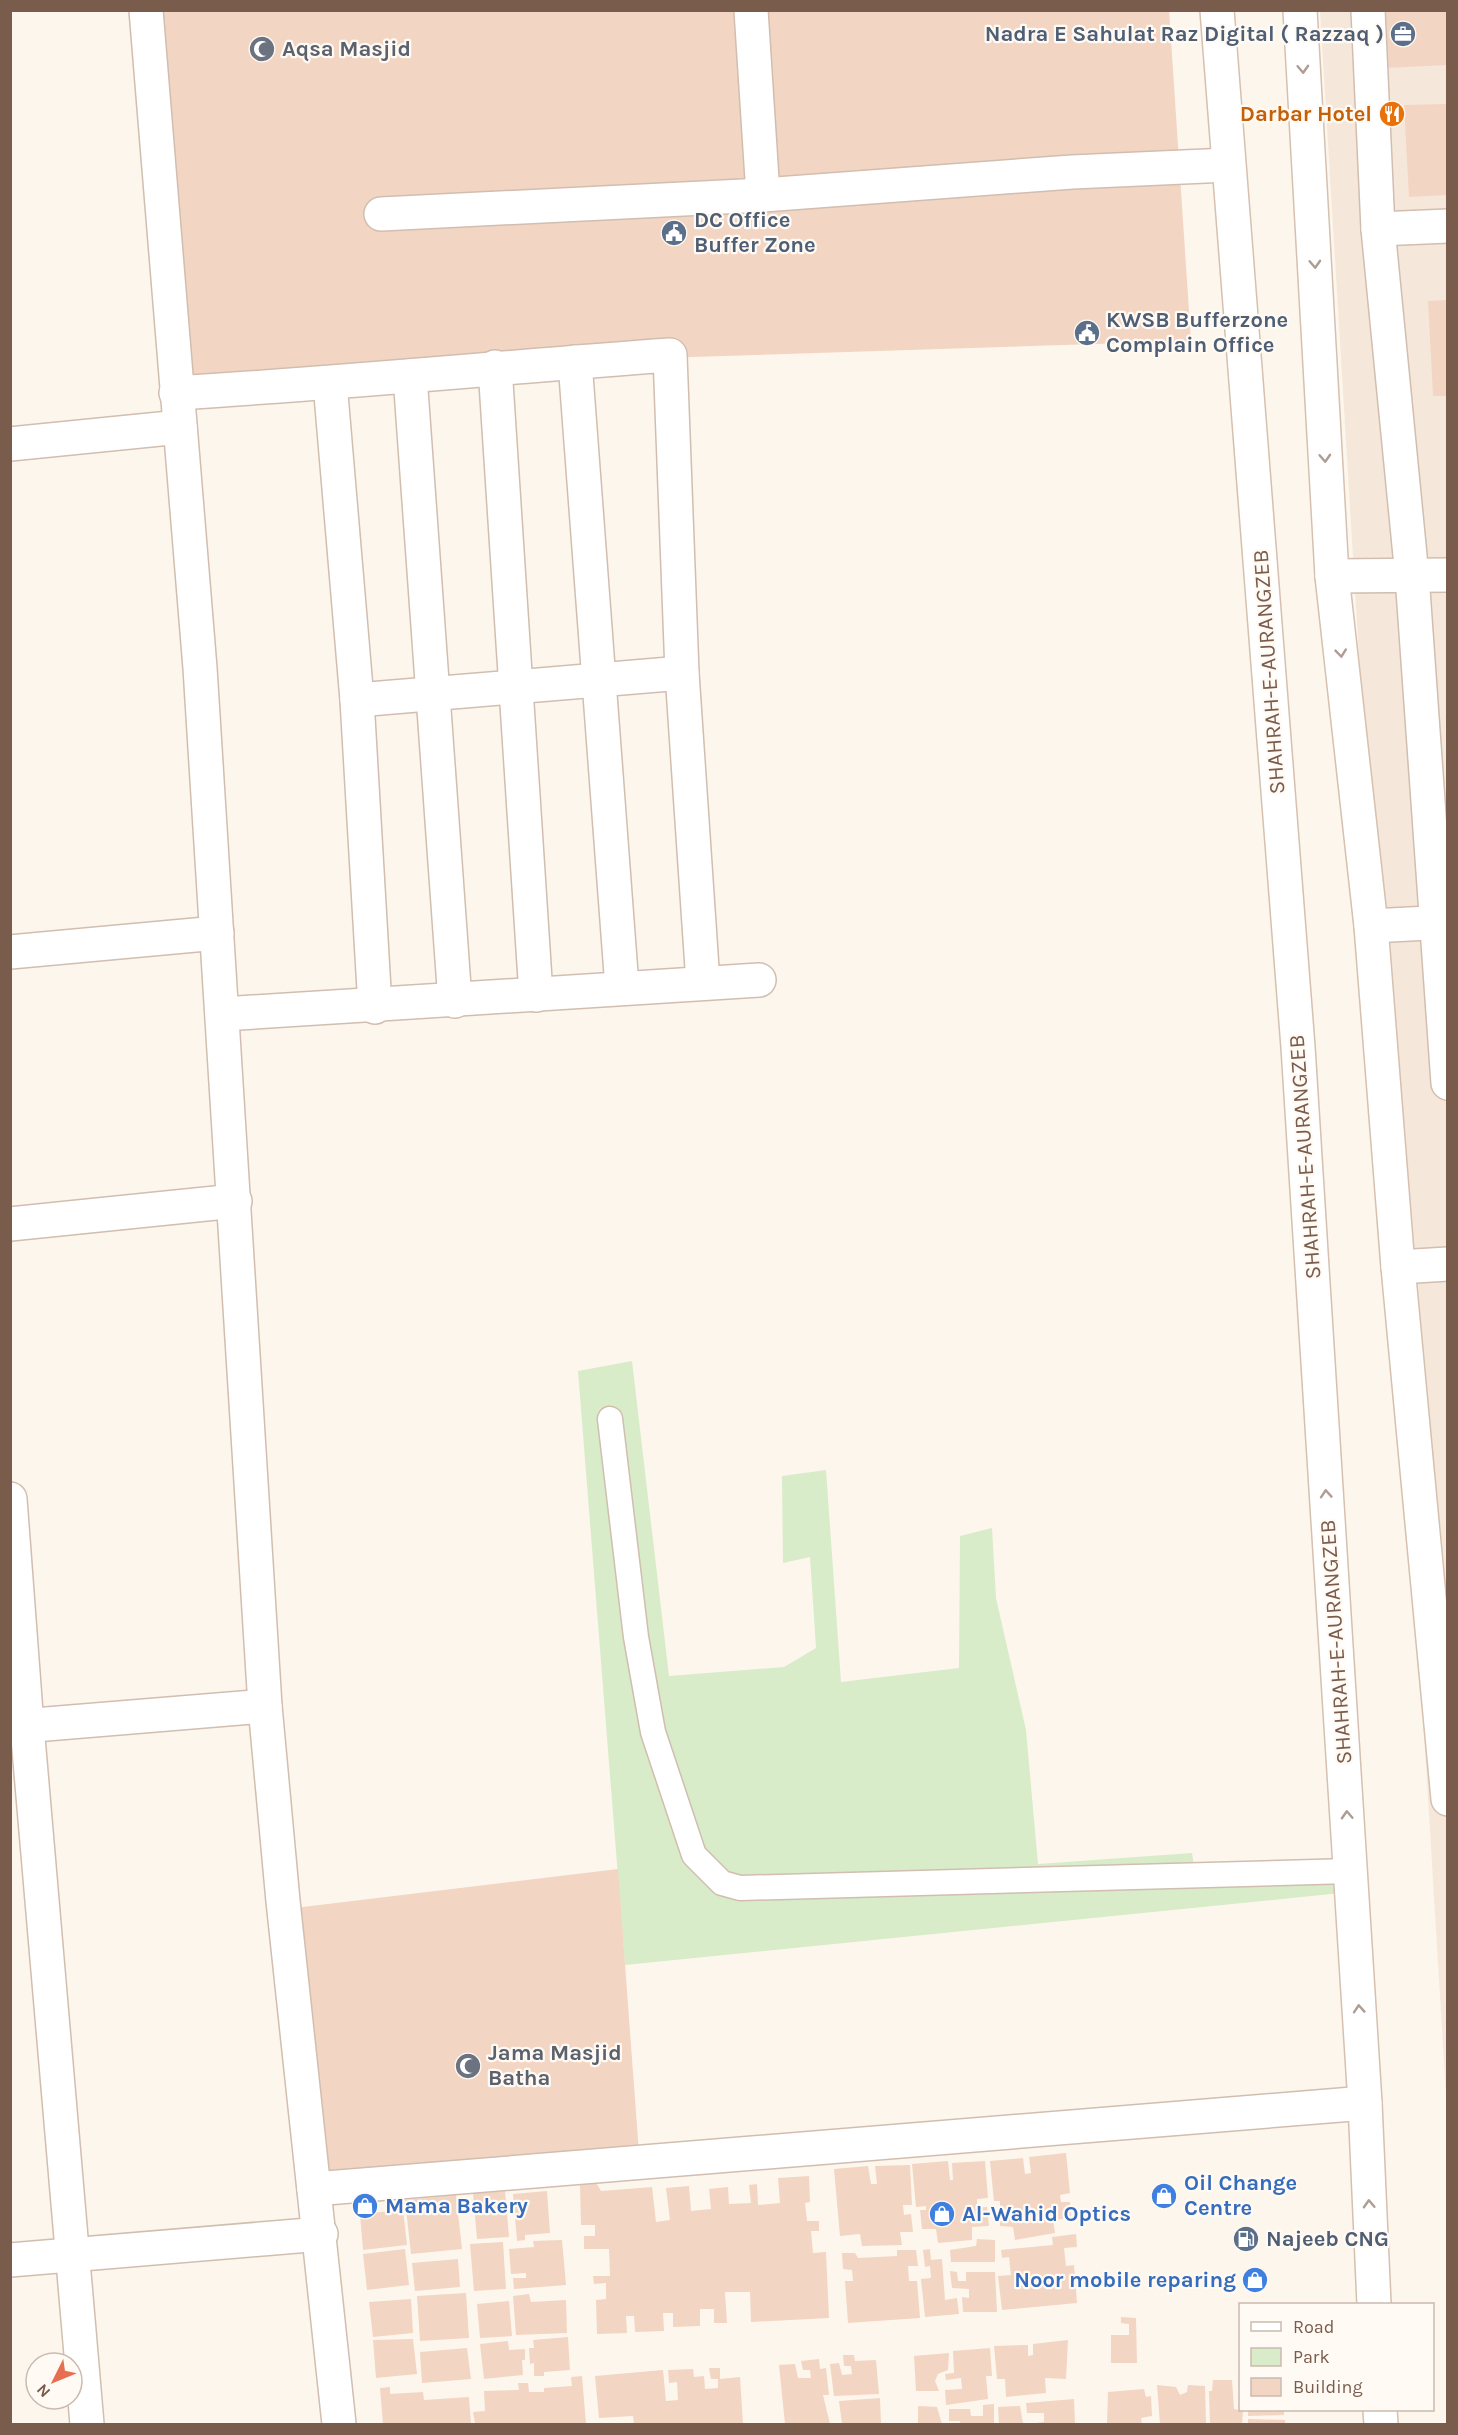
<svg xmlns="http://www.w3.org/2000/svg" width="1458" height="2435" font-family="Karla,sans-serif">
  <rect width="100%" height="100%" fill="#fdf6ec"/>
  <polygon fill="#f5e8da" points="1320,11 1447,11 1447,2112"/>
  <polygon fill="#d8ecc9" points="632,1361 669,1676 784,1667 816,1648 810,1557 783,1563 782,1476 826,1470 841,1682 959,1668 960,1536 992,1528 996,1598 1026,1730 1038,1864 1192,1853 1195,1872 1349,1856 1351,1892 625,1965 578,1371"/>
  <g fill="#f3d5c3">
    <polygon points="147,10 1169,10 1191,341 661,358 178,395"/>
    <polygon points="1382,10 1448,10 1448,65 1385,68"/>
    <polygon points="1448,104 1448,195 1409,197 1404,105"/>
    <polygon points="1448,300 1448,396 1433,396 1428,301"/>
    <polygon points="618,1869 640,2167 317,2192 286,1909"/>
    <polygon points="1066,2153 1070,2193 1060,2195 1061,2202 1070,2202 1071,2218 1053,2220 1055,2233 1015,2240 1013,2227 1000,2226 1000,2201 994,2201 990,2161 1023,2158 1025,2174 1031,2173 1029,2157"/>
    <polygon points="948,2161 950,2180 953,2180 952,2163 985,2161 988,2198 977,2199 977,2208 987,2207 989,2226 972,2227 972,2240 938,2243 936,2229 922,2229 920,2210 926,2210 926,2206 916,2207 912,2164"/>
    <polygon points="910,2165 912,2205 903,2205 904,2215 911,2214 913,2232 900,2232 902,2245 862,2246 860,2234 840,2236 834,2169 868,2166 871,2184 877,2184 875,2166"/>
    <polygon points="809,2176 810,2202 805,2203 807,2221 819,2221 819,2231 811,2231 813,2253 826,2252 829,2318 751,2322 750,2292 725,2292 727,2323 714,2323 714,2309 700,2309 700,2326 673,2327 673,2313 663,2313 664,2331 635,2332 634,2316 626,2316 627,2333 597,2334 596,2300 606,2299 606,2283 594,2284 593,2276 610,2276 609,2249 584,2249 584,2236 595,2236 595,2225 581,2225 580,2184 597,2184 601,2191 652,2187 656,2222 670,2220 666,2188 689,2186 691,2211 711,2209 709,2189 728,2187 729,2204 751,2203 749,2185 757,2184 758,2205 780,2203 778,2178"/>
    <polygon points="505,2191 509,2237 477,2239 473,2193"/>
    <polygon points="547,2191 550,2233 525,2235 525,2240 517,2241 513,2194"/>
    <polygon points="456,2195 462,2249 411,2254 405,2200"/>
    <polygon points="403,2210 407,2245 363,2250 360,2214"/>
    <polygon points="1076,2234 1077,2247 1064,2248 1066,2266 1074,2265 1077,2303 1002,2310 998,2276 1011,2275 1009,2257 1002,2258 1001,2250 1053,2245 1052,2237"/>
    <polygon points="977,2239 995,2240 995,2262 951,2262 950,2250 976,2246"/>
    <polygon points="562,2240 566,2285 514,2289 513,2278 526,2278 526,2273 511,2274 509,2249 534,2247 533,2241"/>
    <polygon points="503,2242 506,2289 474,2291 470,2244"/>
    <polygon points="405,2249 409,2285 367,2290 363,2254"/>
    <polygon points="930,2249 931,2260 942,2259 945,2300 957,2298 959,2314 925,2317 921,2279 931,2278 930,2266 925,2267 923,2250"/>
    <polygon points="897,2250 916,2250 918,2266 908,2266 909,2281 917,2281 920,2318 848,2323 845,2281 853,2281 852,2270 843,2269 842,2253 855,2253 858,2258 897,2256"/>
    <polygon points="458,2259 460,2287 415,2291 412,2263"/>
    <polygon points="950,2271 957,2272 958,2281 966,2281 966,2272 995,2272 997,2312 963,2312 962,2297 969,2298 969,2289 952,2288"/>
    <polygon points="466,2293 469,2338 420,2341 417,2296"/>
    <polygon points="529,2294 531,2302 566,2300 567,2333 516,2335 513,2296"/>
    <polygon points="411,2299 413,2333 373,2337 369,2302"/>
    <polygon points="509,2301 512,2336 480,2338 477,2304"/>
    <polygon points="1121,2317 1136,2318 1137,2363 1111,2363 1111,2335 1129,2335 1129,2324 1121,2323"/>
    <polygon points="568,2337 570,2370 544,2372 544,2376 534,2376 534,2363 530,2364 529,2348 534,2348 533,2340"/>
    <polygon points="413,2339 417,2374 376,2378 373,2340"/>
    <polygon points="1068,2340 1066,2379 1045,2378 1046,2393 1006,2397 1005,2379 997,2379 994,2346 1028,2345 1028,2356 1033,2355 1033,2344"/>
    <polygon points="508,2341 509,2350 525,2349 525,2360 522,2360 523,2375 484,2379 480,2344"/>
    <polygon points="467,2348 471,2379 422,2383 420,2352"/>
    <polygon points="990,2348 992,2376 986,2376 988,2399 946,2405 945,2390 962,2389 961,2378 946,2380 945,2374 954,2373 953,2351"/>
    <polygon points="949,2353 948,2370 938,2374 935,2381 939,2391 916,2391 914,2356"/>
    <polygon points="843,2355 854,2355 855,2361 876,2360 879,2394 834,2396 830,2364 839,2363 842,2375 852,2374 851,2366 844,2366"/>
    <polygon points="819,2359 820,2369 826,2368 829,2395 823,2395 830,2424 785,2424 779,2365 795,2364 798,2378 811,2378 810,2370 803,2370 801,2361"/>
    <polygon points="709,2368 720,2368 720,2379 740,2377 743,2424 634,2424 633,2416 599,2418 595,2376 663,2370 666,2401 678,2400 677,2382 669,2383 668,2370 693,2369 694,2377 704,2376 705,2389 718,2388 718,2379 711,2379"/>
    <polygon points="582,2376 586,2424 475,2424 473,2412 485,2411 484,2391 519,2390 518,2383 528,2383 529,2392 544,2392 544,2388 572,2386 571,2377"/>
    <polygon points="1213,2380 1232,2380 1234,2409 1243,2411 1242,2424 1210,2424 1209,2391 1212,2391"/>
    <polygon points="1157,2385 1176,2387 1180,2395 1187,2392 1188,2385 1205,2386 1206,2424 1160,2424"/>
    <polygon points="390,2387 390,2394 423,2392 424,2400 469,2397 471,2424 383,2424 380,2388"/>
    <polygon points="1144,2389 1146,2397 1151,2396 1152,2416 1141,2418 1142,2424 1107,2424 1108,2392"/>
    <polygon points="880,2398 881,2424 842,2424 839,2401"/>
    <polygon points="1074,2399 1075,2424 1027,2424 1044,2422 1044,2413 1027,2413 1026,2403"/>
    <polygon points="994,2404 994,2424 960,2424 960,2421 949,2421 949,2409 970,2409 971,2416 983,2416 983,2405"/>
    <polygon points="918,2406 937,2407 942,2424 918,2424"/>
    <polygon points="1020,2406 1023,2424 999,2424 998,2407"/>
    <polygon points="1248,2410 1284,2410 1284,2415 1248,2416"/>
    <polygon points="1248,2419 1285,2420 1285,2424 1248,2424"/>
  </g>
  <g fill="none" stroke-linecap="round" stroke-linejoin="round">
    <g stroke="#d1beb0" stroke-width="27">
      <polyline id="service" points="610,1419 636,1637 653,1732 694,1855 722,1883 740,1888 1350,1871"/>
    </g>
    <g stroke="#d1beb0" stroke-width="36">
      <g id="minor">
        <polyline points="751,10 763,195"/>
        <polyline points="1368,10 1378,229 1412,576 1448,1083"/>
        <polyline points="381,214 763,195 1072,172 1228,165"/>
        <polyline points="1378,229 1448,226"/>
        <polyline points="575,362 622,987"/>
        <polyline points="495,367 536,995"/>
        <polyline points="410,376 455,1001"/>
        <polyline points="330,383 357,700 375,1007"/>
        <path d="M 176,393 C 341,383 505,367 670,355 L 682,673 L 703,983"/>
        <polyline points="10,444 180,427"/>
        <polyline points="1332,576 1448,575"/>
        <polyline points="357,700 682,673"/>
        <polyline points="1371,926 1448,922"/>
        <polyline points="223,1014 759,980"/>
        <polyline points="10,1224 235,1201"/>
        <polyline points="1398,1267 1448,1264"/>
        <polyline points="10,1499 27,1726 87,2424"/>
        <polyline points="10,1727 265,1706"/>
        <polyline points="314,2189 1365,2103"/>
        <polyline points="10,2260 321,2234"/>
      </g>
    </g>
    <g stroke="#d1beb0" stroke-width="36">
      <g id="tertiary">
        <polyline points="146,10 200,668 265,1706 283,1901 339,2424"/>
        <polyline points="10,952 217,933"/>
      </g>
    </g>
    <g stroke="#d6c0b0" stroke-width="36">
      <g id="secondary">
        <polyline points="1217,10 1298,1047 1365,2103 1374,2304"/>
        <polyline points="1300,10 1332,576 1371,926 1398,1267 1448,1799"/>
        <polyline points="1380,2410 1381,2424"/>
      </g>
    </g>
    <use href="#service" stroke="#fff" stroke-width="24"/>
    <use href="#minor" stroke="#fff" stroke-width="33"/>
    <use href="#tertiary" stroke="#fff" stroke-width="33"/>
    <use href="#secondary" stroke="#fff" stroke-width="33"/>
  </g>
  <defs><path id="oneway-chevron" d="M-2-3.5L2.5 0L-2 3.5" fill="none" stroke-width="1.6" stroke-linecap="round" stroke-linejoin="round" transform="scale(1.5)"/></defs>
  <g stroke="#af9d94">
    <use href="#oneway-chevron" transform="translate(1303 69) rotate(87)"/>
    <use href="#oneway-chevron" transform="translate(1315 264) rotate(87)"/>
    <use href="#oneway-chevron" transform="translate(1325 458) rotate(87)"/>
    <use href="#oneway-chevron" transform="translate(1341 653) rotate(84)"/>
    <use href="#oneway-chevron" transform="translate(1326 1494) rotate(-94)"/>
    <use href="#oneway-chevron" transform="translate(1347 1815) rotate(-93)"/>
    <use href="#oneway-chevron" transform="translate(1359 2009) rotate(-94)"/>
    <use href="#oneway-chevron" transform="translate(1369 2204) rotate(-93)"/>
  </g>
  <defs>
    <g id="office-disc" transform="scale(1.35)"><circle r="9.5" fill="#5c6f8a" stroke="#fffaf3"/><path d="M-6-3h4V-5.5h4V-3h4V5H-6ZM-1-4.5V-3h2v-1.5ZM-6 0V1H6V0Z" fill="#fff"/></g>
    <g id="mosque-disc" transform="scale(1.35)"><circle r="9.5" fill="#6b7280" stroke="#fffaf3"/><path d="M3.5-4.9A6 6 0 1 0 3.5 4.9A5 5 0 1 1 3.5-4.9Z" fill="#fff"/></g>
    <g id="restaurant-disc" transform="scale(1.35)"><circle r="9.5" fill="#e8710a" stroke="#fffaf3"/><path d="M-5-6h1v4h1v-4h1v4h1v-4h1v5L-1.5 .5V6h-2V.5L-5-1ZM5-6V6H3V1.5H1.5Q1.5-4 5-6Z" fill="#fff"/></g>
    <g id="civic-disc" transform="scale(1.35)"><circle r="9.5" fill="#5c6f8a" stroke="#fffaf3"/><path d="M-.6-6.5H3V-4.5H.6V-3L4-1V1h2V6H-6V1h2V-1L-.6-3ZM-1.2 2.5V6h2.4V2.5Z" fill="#fff"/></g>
    <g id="shop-disc" transform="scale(1.35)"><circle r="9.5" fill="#3f7fe0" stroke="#fffaf3"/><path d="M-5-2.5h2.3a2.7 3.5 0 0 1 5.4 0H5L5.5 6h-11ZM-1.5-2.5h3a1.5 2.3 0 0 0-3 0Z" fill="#fff"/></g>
    <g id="fuel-disc" transform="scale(1.35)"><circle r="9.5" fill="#5c6f8a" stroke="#fffaf3"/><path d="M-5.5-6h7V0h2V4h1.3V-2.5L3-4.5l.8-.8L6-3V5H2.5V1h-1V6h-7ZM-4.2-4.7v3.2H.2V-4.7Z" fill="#fff"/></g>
  </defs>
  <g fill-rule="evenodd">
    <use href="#office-disc" x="1403" y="34"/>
    <use href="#mosque-disc" x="262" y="49"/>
    <use href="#restaurant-disc" x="1392" y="114"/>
    <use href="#civic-disc" x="674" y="233"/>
    <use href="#civic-disc" x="1087" y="333"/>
    <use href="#mosque-disc" x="468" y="2066"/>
    <use href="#shop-disc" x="1164" y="2196"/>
    <use href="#shop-disc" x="365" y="2206"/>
    <use href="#shop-disc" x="942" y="2214"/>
    <use href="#fuel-disc" x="1246" y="2239"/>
    <use href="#shop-disc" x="1255" y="2280"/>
  </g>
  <g text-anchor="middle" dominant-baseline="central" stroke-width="4.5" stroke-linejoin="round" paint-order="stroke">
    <g font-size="22" font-weight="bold" fill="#4e5e75" stroke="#fffaf3" text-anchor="start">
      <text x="1384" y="34" text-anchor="end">Nadra E Sahulat Raz Digital ( Razzaq )</text>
      <text x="694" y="220">DC Office<tspan x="694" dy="25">Buffer Zone</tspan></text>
      <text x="1106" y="320">KWSB Bufferzone<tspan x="1106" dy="25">Complain Office</tspan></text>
      <text x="1266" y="2239">Najeeb CNG</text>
    </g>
    <g font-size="22" font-weight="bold" fill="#5b616d" stroke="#fffaf3" text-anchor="start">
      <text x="282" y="49">Aqsa Masjid</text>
      <text x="488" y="2053">Jama Masjid<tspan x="488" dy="25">Batha</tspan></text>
    </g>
    <g font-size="22" font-weight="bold" fill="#c56008" stroke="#fffaf3" text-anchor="end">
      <text x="1372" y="114">Darbar Hotel</text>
    </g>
    <g font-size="22" fill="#7a5c4d" stroke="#fffaf3">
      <text transform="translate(1269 672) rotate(-94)">SHAHRAH-E-AURANGZEB</text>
      <text transform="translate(1305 1157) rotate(-94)">SHAHRAH-E-AURANGZEB</text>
      <text transform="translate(1336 1642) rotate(-94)">SHAHRAH-E-AURANGZEB</text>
    </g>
    <g font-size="22" font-weight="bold" fill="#366cbe" stroke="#fffaf3" text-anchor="start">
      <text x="1184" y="2183">Oil Change<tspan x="1184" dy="25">Centre</tspan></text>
      <text x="385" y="2206">Mama Bakery</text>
      <text x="962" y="2214">Al-Wahid Optics</text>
      <text x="1236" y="2280" text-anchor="end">Noor mobile reparing</text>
    </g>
  </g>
  <rect width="1458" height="2435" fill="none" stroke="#7a5c4d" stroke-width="24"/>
  <rect x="1239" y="2303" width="195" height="108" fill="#fffaf3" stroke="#cabbb1" stroke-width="1.5"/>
  <rect x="1251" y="2322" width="30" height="9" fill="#ffffff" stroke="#cabbb1" stroke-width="1.5"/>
  <text x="1293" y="2333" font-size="18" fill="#7a5c4d">Road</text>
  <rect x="1251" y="2348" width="30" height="18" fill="#d8ecc9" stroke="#cabbb1" stroke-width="1.5"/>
  <text x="1293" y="2363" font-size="18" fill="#7a5c4d">Park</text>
  <rect x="1251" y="2378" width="30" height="18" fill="#f3d5c3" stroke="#cabbb1" stroke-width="1.5"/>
  <text x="1293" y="2393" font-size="18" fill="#7a5c4d">Building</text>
  <g transform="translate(54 2381) rotate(227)"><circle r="28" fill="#fffaf3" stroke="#cabbb1" stroke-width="1.5"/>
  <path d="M0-4.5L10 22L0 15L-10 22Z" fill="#e76f51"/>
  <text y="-9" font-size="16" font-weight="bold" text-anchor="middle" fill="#7a5c4d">N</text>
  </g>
</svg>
